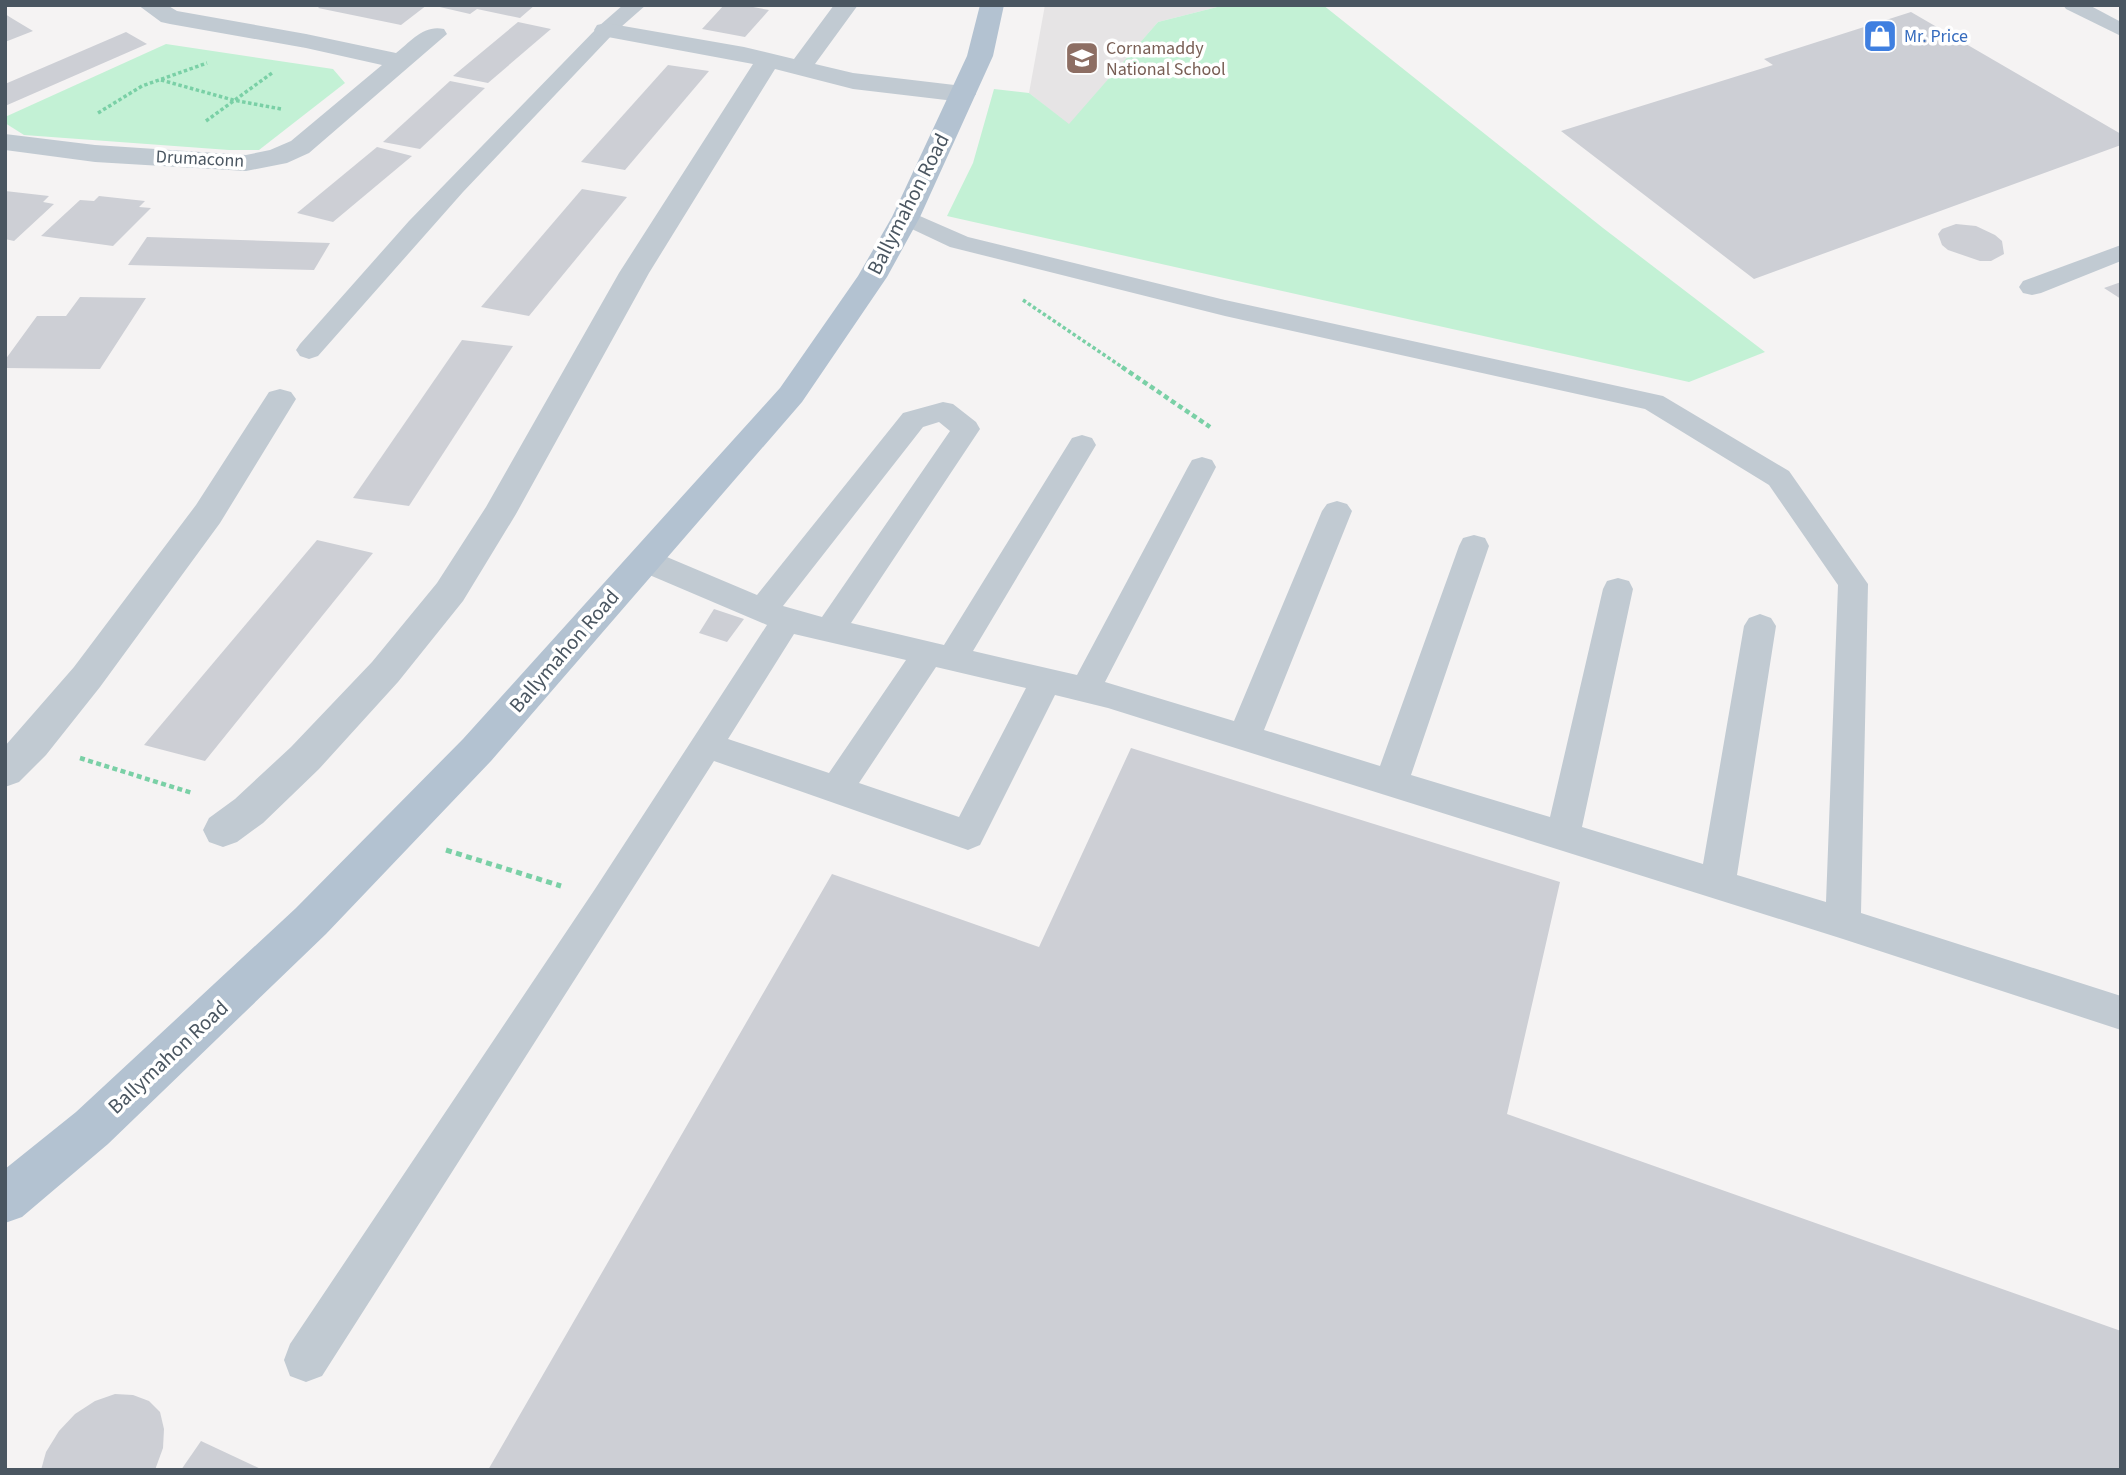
<svg xmlns="http://www.w3.org/2000/svg" width="2126" height="1475" font-family="'Source Sans 3',sans-serif">
  <rect width="100%" height="100%" fill="#f5f3f3"/>
  <polygon fill="#e6e4e5" points="1045,5 1225,5 1158,22 1069,125 1029,93"/>
  <g fill="#c3f1d5">
    <polygon points="1225,5 1323,5 1603,228 1765,352 1689,382 947,216 973,163 994,89 1029,93 1069,124 1158,22"/>
    <polygon points="166,44 333,69 345,83 259,150 229,150 24,135 5,123 5,117"/>
  </g>
  <g fill="#cdcfd5">
    <polygon points="321,5 427,5 401,25 318,8"/>
    <polygon points="431,5 535,5 520,18 477,9 470,14"/>
    <polygon points="724,5 742,5 769,10 745,37 702,29"/>
    <polygon points="1911,12 2121,134 2121,145 1754,279 1561,131 1773,65 1764,59"/>
    <polygon points="5,14 13,19 33,31 5,42"/>
    <polygon points="518,22 551,29 488,83 453,76"/>
    <polygon points="126,32 147,44 5,106 5,84"/>
    <polygon points="668,65 709,71 625,170 581,162"/>
    <polygon points="450,81 485,88 420,149 383,142"/>
    <polygon points="377,147 412,156 333,222 297,213"/>
    <polygon points="582,189 627,197 529,316 481,307"/>
    <polygon points="5,191 49,196 43,202 54,204 14,241 5,239"/>
    <polygon points="99,196 145,201 139,207 151,208 113,246 41,236 80,200 94,201"/>
    <polygon points="1956,224 1976,226 1995,235 2002,241 2004,254 1991,261 1980,261 1948,250 1942,245 1938,234 1942,229"/>
    <polygon points="147,237 209,239 330,243 314,270 128,265"/>
    <polygon points="2121,282 2121,299 2104,288"/>
    <polygon points="80,297 146,298 100,369 5,368 5,360 37,316 66,316"/>
    <polygon points="462,340 513,346 409,506 353,498"/>
    <polygon points="317,540 373,553 205,761 144,745"/>
    <polygon points="714,609 744,619 727,642 699,633"/>
    <polygon points="1131,748 1560,882 1507,1114 2121,1331 2121,1470 488,1470 832,874 1039,947"/>
    <polygon points="115,1394 133,1395 149,1401 160,1412 164,1429 163,1448 155,1470 41,1470 46,1452 59,1431 75,1414 95,1401"/>
    <polygon points="201,1441 263,1470 181,1470"/>
  </g>
  <g fill="none" stroke-linecap="round" stroke-linejoin="round">
    <g stroke="#7ad0a6" stroke-width="3.5" stroke-dasharray="3.5 2.5" stroke-linecap="butt">
      <polyline points="161,80 233,100 281,109"/>
      <polyline points="98,113 142,86 207,63"/>
      <polyline points="206,121 272,73"/>
      <polyline points="1023,300 1125,369"/>
    </g>
    <g stroke="#7ad0a6" stroke-width="4.5" stroke-dasharray="5 3.5" stroke-linecap="butt">
      <polyline points="1122,367 1210,427"/>
      <polyline points="80,758 192,793"/>
    </g>
    <polyline stroke="#7ad0a6" stroke-width="5" stroke-dasharray="6 4.5" stroke-linecap="butt" points="446,850 561,886"/>
    <g fill="#c1cad2" fill-rule="evenodd">
      <polygon points="623,5 646,5 613,34 463,192 318,356 309,359 300,356 296,350 300,344 409,221 599,26"/>
      <polygon points="2063,5 2089,5 2121,22 2121,36 2066,9"/>
      <path d="M 906,210 L 968,237 L 1225,300 L 1663,396 L 1789,471 L 1868,584 L 1861,913 L 2121,996 L 2121,1030 L 1843,939 L 1108,708 L 1055,695 L 980,845 L 968,850 L 714,761 L 322,1376 L 306,1382 L 290,1376 L 284,1360 L 290,1344 L 595,889 L 767,625 L 633,568 L 629,560 L 633,552 L 644,549 L 655,552 L 757,595 L 903,413 L 943,402 L 953,404 L 976,422 L 980,429 L 851,623 L 944,645 L 1072,438 L 1082,435 L 1092,438 L 1096,445 L 973,651 L 1077,675 L 1188,467 L 1192,460 L 1202,457 L 1212,460 L 1216,467 L 1105,682 L 1234,721 L 1322,511 L 1327,504 L 1337,501 L 1347,504 L 1352,511 L 1264,730 L 1380,766 L 1459,546 L 1463,538 L 1474,535 L 1485,538 L 1489,546 L 1411,775 L 1550,817 L 1603,589 L 1607,581 L 1618,578 L 1629,581 L 1633,589 L 1582,827 L 1703,864 L 1744,626 L 1749,618 L 1760,614 L 1771,618 L 1776,626 L 1737,875 L 1826,902 L 1838,585 L 1769,485 L 1645,409 L 1225,316 L 950,247 L 897,222 L 894,217 L 897,212 ZM 939,422 L 950,431 L 822,617 L 783,606 L 923,427 ZM 794,634 L 906,660 L 829,773 L 728,739 ZM 936,667 L 1026,688 L 959,817 L 859,783 Z"/>
      <polygon points="2121,245 2121,261 2041,293 2032,295 2023,293 2019,287 2023,281"/>
    </g>
    <g fill="#c1cad2" fill-rule="evenodd">
      <path d="M 138,5 L 167,5 L 177,11 L 306,34 L 396,53 C 410,42 424,24 444,29 L 447,34 L 309,153 L 287,163 L 246,171 L 95,162 L 5,150 L 5,134 L 95,145 L 246,155 L 270,150 L 291,141 L 382,65 L 306,48 L 170,24 L 161,22 Z"/>
      <polygon points="834,5 858,5 815,64 853,73 963,86 972,89 976,94 972,99 963,102 853,89 775,69 649,273 516,514 463,601 398,682 319,769 263,823 237,842 223,847 209,842 203,830 209,818 235,799 291,747 372,662 437,583 486,507 619,273 753,64 597,35 594,30 597,25 606,23 744,47 794,59"/>
      <polygon points="280,389 291,392 296,399 220,523 100,687 46,755 19,782 5,787 5,746 74,667 196,505 269,392"/>
    </g>
    <polygon fill="#b3c2d1" fill-rule="evenodd" points="980,5 1004,5 993,56 920,217 887,277 802,402 491,761 326,934 108,1144 22,1217 5,1223 5,1169 76,1112 296,908 463,739 780,388 858,276 892,217 967,56"/>
  </g>
  <defs>
    <g id="shop-square" transform="scale(1.75)"><rect x="-9" y="-9" width="18" height="18" rx="4" fill="#3f7fe0" stroke="#fff"/><path d="M-5-2.5h2.3a2.7 3.5 0 0 1 5.4 0H5L5.5 6h-11ZM-1.5-2.5h3a1.5 2.3 0 0 0-3 0Z" fill="#fff"/></g>
    <g id="school-square" transform="scale(1.75)"><rect x="-9" y="-9" width="18" height="18" rx="4" fill="#8d6e63" stroke="#fff"/><path d="M0-5L7-2L0 1L-7-2ZM-4 1L0 2.5L4 1V4Q0 6-4 4Z" fill="#fff"/></g>
  </defs>
  <g fill-rule="evenodd">
    <use href="#shop-square" x="1880" y="36"/>
    <use href="#school-square" x="1082" y="58"/>
  </g>
  <g text-anchor="middle" dominant-baseline="central" stroke-width="7" stroke-linejoin="round" paint-order="stroke">
    <g font-size="18" fill="#366cbe" stroke="#fff" text-anchor="start">
      <text x="1904" y="36">Mr. Price</text>
    </g>
    <g font-size="18" fill="#785e54" stroke="#fff" text-anchor="start">
      <text x="1106" y="48">Cornamaddy<tspan x="1106" dy="21">National School</tspan></text>
    </g>
    <g font-size="18" fill="#4a5661" stroke="#fff">
      <text transform="translate(200 159) rotate(3)">Drumaconn</text>
    </g>
    <g font-size="21" fill="#4a5661" stroke="#fff">
      <text transform="translate(908 204) rotate(-63)">Ballymahon Road</text>
      <text transform="translate(564 651) rotate(-49)">Ballymahon Road</text>
      <text transform="translate(168 1057) rotate(-43)">Ballymahon Road</text>
    </g>
  </g>
  <rect width="2126" height="1475" fill="none" stroke="#4a5661" stroke-width="14"/>
</svg>
